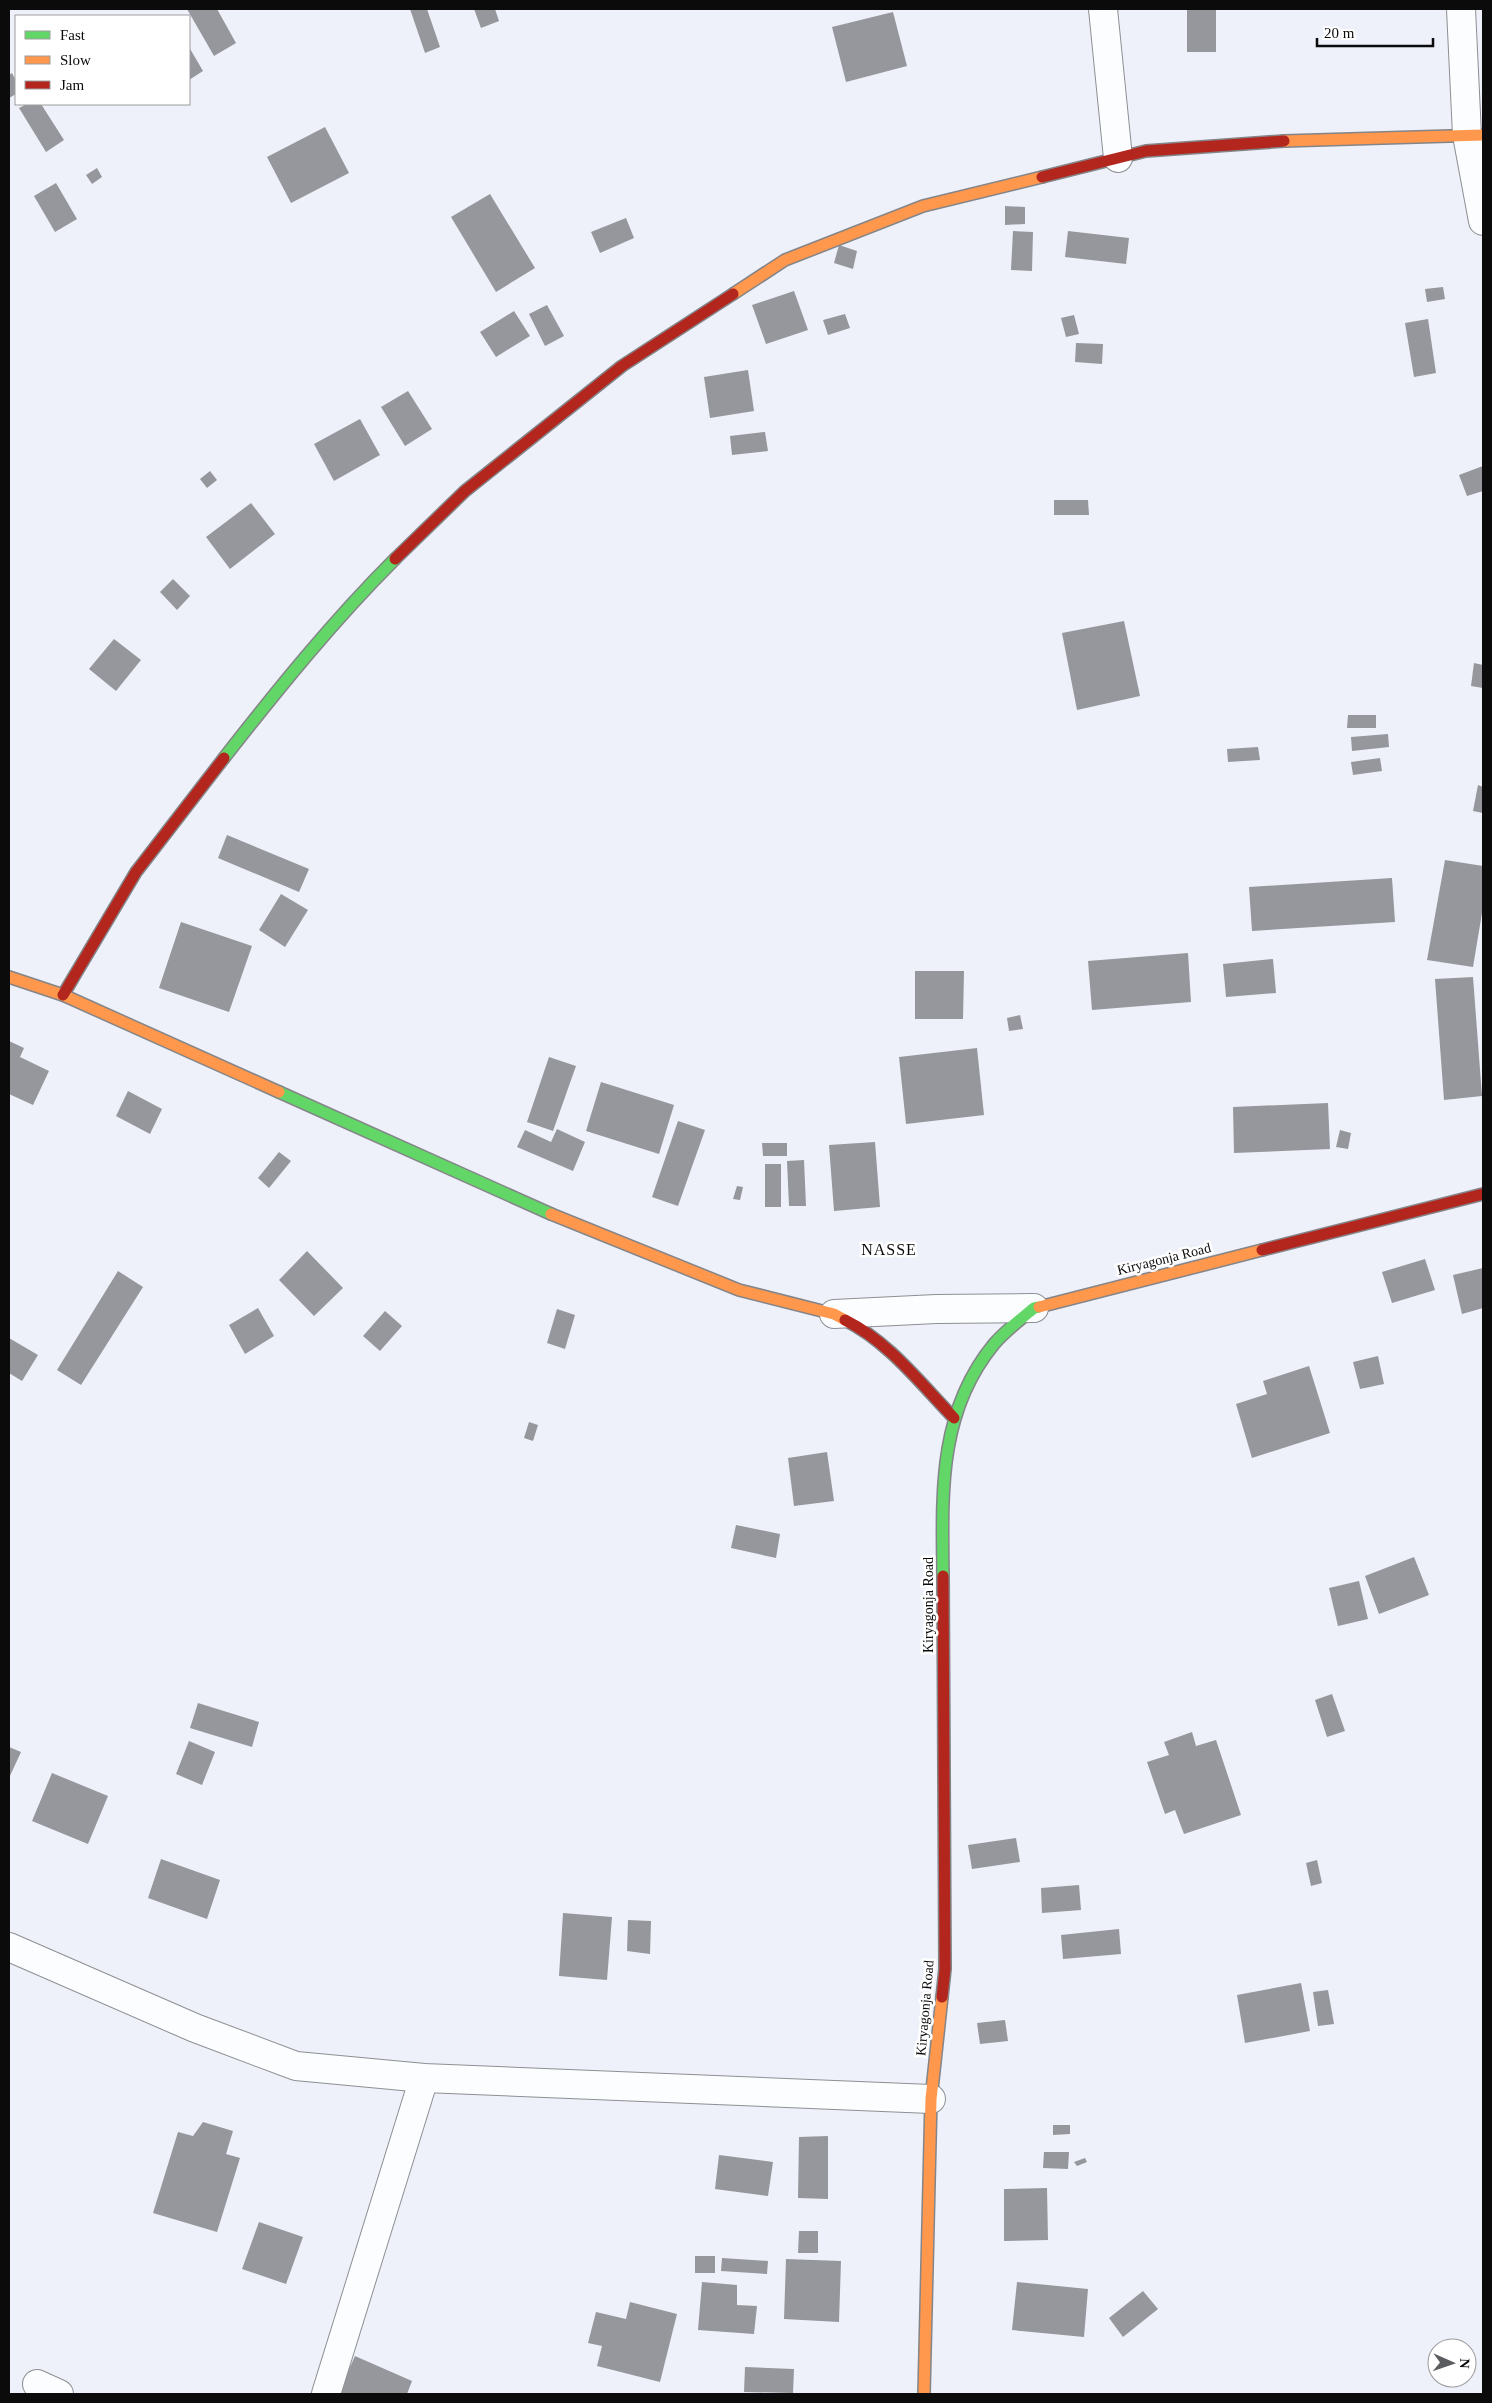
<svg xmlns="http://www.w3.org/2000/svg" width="1492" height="2403" font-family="'Times New Roman',serif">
  <rect width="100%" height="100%" fill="#eef1fa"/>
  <g fill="#95979c">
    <polygon points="187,9 217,9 236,43 214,56"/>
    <polygon points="410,9 427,9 440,47 425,53"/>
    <polygon points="474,9 495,9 499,21 481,28"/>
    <rect x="1187" y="9" width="29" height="43"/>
    <polygon points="893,12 907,66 846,82 832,27"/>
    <polygon points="189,47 203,71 189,80"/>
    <polygon points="12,73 16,81 16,94 9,98 9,75"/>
    <polygon points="27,104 41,104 64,140 46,152 19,108"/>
    <polygon points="325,127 349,173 291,203 267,157"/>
    <polygon points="97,168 102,177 92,184 86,175"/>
    <polygon points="56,183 77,219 55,232 34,196"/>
    <polygon points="490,194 535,268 496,292 451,217"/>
    <polygon points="1005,206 1025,207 1025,224 1005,225"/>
    <polygon points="626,218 634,238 600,253 591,232"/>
    <polygon points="1013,231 1033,232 1032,271 1011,270"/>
    <polygon points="1068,231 1129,238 1126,264 1065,257"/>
    <polygon points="839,245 857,251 853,269 834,263"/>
    <polygon points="1443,287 1445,299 1427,302 1425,289"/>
    <polygon points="794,291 808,330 766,344 752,305"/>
    <polygon points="547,305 564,336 545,346 529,314"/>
    <polygon points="514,311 530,336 496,357 480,332"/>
    <polygon points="845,314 850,328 828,335 823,320"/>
    <polygon points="1074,315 1079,334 1066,337 1061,318"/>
    <polygon points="1428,319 1436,373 1414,377 1405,323"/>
    <polygon points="1076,343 1103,344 1102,364 1075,362"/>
    <polygon points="748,370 754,411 710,418 704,377"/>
    <polygon points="408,391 432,429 405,446 381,407"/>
    <polygon points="360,419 380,455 334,481 314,444"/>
    <polygon points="765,432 768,451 732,455 730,436"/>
    <polygon points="1483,466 1483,491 1467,496 1459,475"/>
    <polygon points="210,471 217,480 207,488 200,479"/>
    <polygon points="1054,500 1088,500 1089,515 1054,515"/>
    <polygon points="251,503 275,534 230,569 206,537"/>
    <polygon points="173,579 190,596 177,610 160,592"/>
    <polygon points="1124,621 1140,696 1077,710 1062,633"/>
    <polygon points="114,639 141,660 116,691 89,669"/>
    <polygon points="1474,663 1483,665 1483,688 1471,686"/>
    <polygon points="1348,715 1376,715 1376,728 1347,728"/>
    <polygon points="1388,734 1389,747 1352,751 1351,737"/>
    <polygon points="1258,747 1260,760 1228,762 1227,749"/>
    <polygon points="1380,758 1382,771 1353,775 1351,762"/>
    <polygon points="1478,785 1483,787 1483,813 1473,811"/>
    <polygon points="227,835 309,869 299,892 218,858"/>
    <polygon points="1445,860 1483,866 1483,907 1473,967 1427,960"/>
    <polygon points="1392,878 1395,922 1252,931 1249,887"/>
    <polygon points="281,894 308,910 285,947 259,930"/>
    <polygon points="181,922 252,946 229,1012 159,988"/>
    <polygon points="1188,953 1191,1002 1092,1010 1088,961"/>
    <polygon points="1273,959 1276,993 1226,997 1223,964"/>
    <polygon points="915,971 964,971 963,1019 915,1019"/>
    <polygon points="1473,977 1482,1096 1444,1100 1435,979"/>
    <polygon points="1020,1015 1023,1029 1009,1031 1007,1018"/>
    <polygon points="9,1041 24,1048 20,1057 49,1071 33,1105 9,1094"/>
    <polygon points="977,1048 984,1115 906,1124 899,1057"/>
    <polygon points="549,1057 576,1066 553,1131 527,1122"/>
    <polygon points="601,1082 674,1105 659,1154 586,1131"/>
    <polygon points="128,1091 162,1109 150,1134 116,1116"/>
    <polygon points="1328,1103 1330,1149 1234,1153 1233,1107"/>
    <polygon points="678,1121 705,1130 678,1206 652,1197"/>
    <polygon points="557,1129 585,1142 573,1171 517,1147 525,1130 551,1142"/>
    <polygon points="1340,1130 1351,1133 1348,1149 1336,1147"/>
    <polygon points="875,1142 880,1207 834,1211 829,1145"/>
    <polygon points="762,1143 787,1143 787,1156 763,1156"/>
    <polygon points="279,1152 291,1161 269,1188 258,1178"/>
    <polygon points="804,1160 806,1206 789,1206 787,1161"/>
    <rect x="765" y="1164" width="16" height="43"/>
    <polygon points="737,1186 743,1187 740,1200 733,1199"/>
    <polygon points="307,1251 343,1288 314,1316 279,1280"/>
    <polygon points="1425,1259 1435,1290 1392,1303 1382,1272"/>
    <polygon points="1483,1268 1483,1308 1462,1314 1453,1275"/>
    <polygon points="118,1271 143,1287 81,1385 57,1370"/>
    <polygon points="258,1308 274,1336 245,1354 229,1325"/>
    <polygon points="557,1309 575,1315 565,1349 547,1343"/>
    <polygon points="385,1311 402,1326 380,1351 363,1336"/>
    <polygon points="9,1338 38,1355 22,1381 9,1373"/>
    <polygon points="1378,1356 1384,1384 1360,1389 1353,1362"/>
    <polygon points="1309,1366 1330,1433 1252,1458 1236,1404 1267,1394 1263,1381"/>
    <polygon points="529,1422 538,1425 533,1441 524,1438"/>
    <polygon points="827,1452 834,1501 794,1506 788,1458"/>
    <polygon points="736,1525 780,1534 776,1558 731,1548"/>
    <polygon points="1414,1557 1429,1595 1379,1614 1365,1576"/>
    <polygon points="1359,1581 1368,1619 1338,1626 1329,1588"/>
    <polygon points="1332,1694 1345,1731 1327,1737 1315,1700"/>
    <polygon points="198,1703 259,1722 252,1747 190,1728"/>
    <polygon points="1192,1732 1196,1746 1216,1740 1241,1815 1184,1834 1175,1810 1165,1814 1147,1762 1169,1755 1164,1742"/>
    <polygon points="189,1741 215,1752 202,1785 176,1774"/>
    <polygon points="9,1747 21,1752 9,1778"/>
    <polygon points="52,1773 108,1796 88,1844 32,1821"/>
    <polygon points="1016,1838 1020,1862 972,1869 968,1845"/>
    <polygon points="161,1859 220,1880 207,1919 148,1898"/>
    <polygon points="1317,1860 1322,1883 1311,1886 1306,1863"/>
    <polygon points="1079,1885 1081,1910 1042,1913 1041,1888"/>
    <polygon points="563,1913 612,1917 607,1980 559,1976"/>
    <polygon points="628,1920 651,1921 650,1954 627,1951"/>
    <polygon points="1119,1929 1121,1954 1063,1959 1061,1935"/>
    <polygon points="1301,1983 1310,2031 1245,2043 1237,1995"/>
    <polygon points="1328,1990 1334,2024 1318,2026 1313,1992"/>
    <polygon points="1005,2020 1008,2041 980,2044 977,2023"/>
    <polygon points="203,2122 233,2131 226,2154 240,2158 217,2232 153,2213 178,2132 193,2136"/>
    <polygon points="1053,2125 1070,2125 1070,2134 1053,2135"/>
    <polygon points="828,2136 828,2199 798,2198 799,2137"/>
    <polygon points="1044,2152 1069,2152 1068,2169 1043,2168"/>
    <polygon points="719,2155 773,2162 768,2196 715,2189"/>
    <polygon points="1085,2158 1087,2162 1077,2166 1074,2162"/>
    <polygon points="1047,2188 1048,2240 1004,2241 1004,2189"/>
    <polygon points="259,2222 303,2237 286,2284 242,2269"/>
    <polygon points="799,2231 818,2231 818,2253 798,2253"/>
    <rect x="695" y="2256" width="20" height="17"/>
    <polygon points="722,2258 768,2261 767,2274 721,2271"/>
    <polygon points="786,2259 841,2261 839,2322 784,2319"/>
    <polygon points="702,2282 737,2285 737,2305 757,2306 754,2334 698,2330"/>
    <polygon points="1017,2282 1088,2289 1084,2337 1012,2330"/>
    <polygon points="1143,2291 1158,2309 1123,2337 1109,2318"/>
    <polygon points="630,2302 677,2314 660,2382 597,2366 602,2346 588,2343 596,2312 626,2319"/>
    <polygon points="355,2356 412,2381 407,2394 338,2394"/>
    <polygon points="745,2367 794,2369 793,2393 744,2392"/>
  </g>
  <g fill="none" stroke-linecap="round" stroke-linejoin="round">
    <g stroke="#8d8f93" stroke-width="30">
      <g id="street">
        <polyline points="1103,9 1118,158"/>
        <polyline points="1461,9 1467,135 1483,221"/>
        <polyline points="834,1314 936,1309 1034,1308"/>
        <polyline points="9,1947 195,2028 296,2066 424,2078 931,2099"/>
        <polyline points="37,2384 59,2394"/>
        <polyline points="326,2394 424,2078"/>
      </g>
    </g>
    <g stroke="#848589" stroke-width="14">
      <g id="fast">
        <path d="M 224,758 C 278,689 333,621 395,559"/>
        <polyline points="279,1092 551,1214"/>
        <path d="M 943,1576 C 942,1493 938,1412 994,1344 C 1005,1331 1021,1319 1034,1308 L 1039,1307"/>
      </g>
    </g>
    <g stroke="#848589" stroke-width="14">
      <g id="slow">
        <polyline points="1284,141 1483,135"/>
        <polyline points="733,294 785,260 923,206 1042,177"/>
        <polyline points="9,977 63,995 279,1092"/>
        <polyline points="551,1214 739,1290 834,1314 845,1320"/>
        <polyline points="1039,1307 1262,1250"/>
        <polyline points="924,2394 931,2099 942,1997"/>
      </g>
    </g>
    <g stroke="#848589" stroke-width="14">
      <g id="jam">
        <polyline points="1042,177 1146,151 1284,141"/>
        <polyline points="395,559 465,491 622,366 733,294"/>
        <polyline points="63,995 136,872 224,758"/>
        <polyline points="1262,1250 1483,1194"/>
        <path d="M 845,1320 C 889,1342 920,1383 954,1418"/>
        <polyline points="942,1997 945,1969 943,1576"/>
      </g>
    </g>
    <use href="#street" stroke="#fcfdfe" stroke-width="28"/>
    <use href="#fast" stroke="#63d668" stroke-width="11"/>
    <use href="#slow" stroke="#ff974d" stroke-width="11"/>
    <use href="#jam" stroke="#b3261e" stroke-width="11"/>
  </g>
  <g text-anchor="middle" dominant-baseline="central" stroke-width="5" stroke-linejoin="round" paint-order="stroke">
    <g font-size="14" fill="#0b0b0b" stroke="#fff">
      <text transform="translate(1164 1259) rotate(-14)">Kiryagonja Road</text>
      <text transform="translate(928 1605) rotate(-90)">Kiryagonja Road</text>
      <text transform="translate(925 2008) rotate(-85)">Kiryagonja Road</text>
    </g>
    <g font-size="16" letter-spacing="1" fill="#0b0b0b" stroke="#fff">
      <text x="889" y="1249">NASSE</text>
    </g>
  </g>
  <rect width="1492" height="2403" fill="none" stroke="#0b0b0b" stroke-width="20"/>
  <rect x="15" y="15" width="175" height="90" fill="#ffffff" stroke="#9d9d9d"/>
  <rect x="25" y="31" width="25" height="8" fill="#63d668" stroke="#9d9d9d"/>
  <text x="60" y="40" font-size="15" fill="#0b0b0b">Fast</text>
  <rect x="25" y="56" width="25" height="8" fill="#ff974d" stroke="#9d9d9d"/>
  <text x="60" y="65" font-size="15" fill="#0b0b0b">Slow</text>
  <rect x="25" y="81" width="25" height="8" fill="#b3261e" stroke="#9d9d9d"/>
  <text x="60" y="90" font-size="15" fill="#0b0b0b">Jam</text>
  <g transform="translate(1452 2363) rotate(92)"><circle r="24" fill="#ffffff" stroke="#9d9d9d"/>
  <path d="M0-4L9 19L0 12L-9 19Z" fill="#5a5c5f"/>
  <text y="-8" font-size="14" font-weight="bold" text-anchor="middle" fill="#0b0b0b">N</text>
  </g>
  <path d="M1317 38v8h116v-8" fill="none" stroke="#0b0b0b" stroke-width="2.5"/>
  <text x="1324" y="38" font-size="15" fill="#0b0b0b" stroke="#ffffff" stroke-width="4" paint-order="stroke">20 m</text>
</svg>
